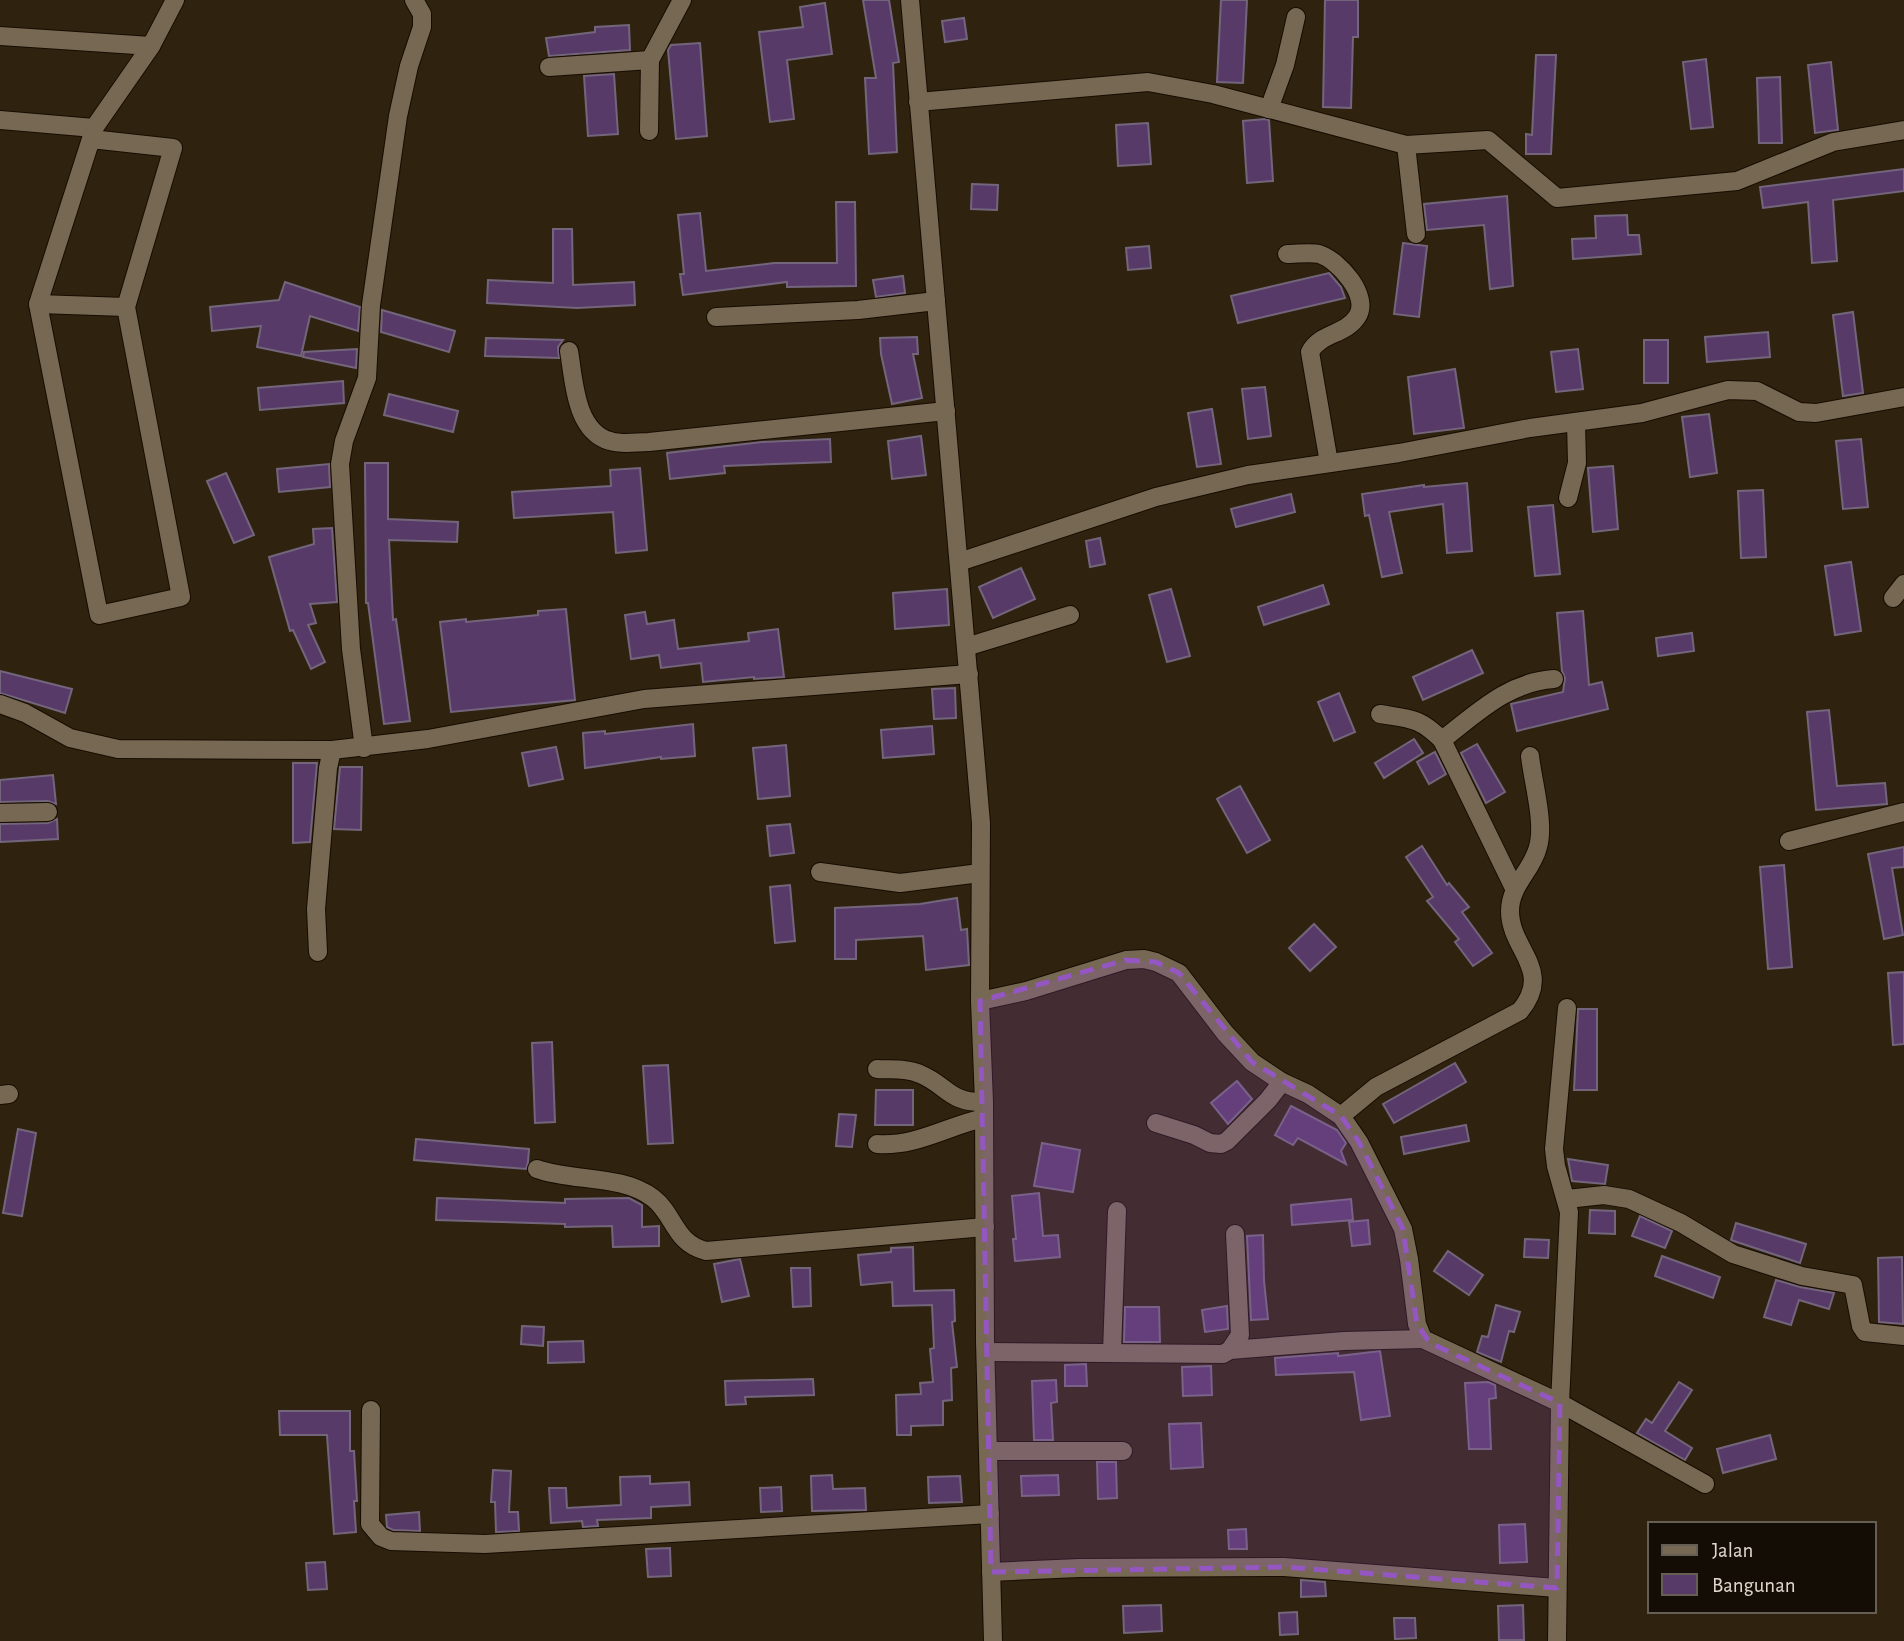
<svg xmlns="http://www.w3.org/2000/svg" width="1904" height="1641" font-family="'Alegreya Sans',sans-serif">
  <rect width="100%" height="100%" fill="#2f230f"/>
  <g fill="#583a69" stroke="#73657b" stroke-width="2">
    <polygon points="863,0 889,0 899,62 893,63 897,152 869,154 865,78 876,78"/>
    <polygon points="1221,0 1247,0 1243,83 1217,82"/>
    <polygon points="1325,0 1358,0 1358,37 1353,37 1351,108 1323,107"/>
    <polygon points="825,3 832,54 787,60 794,119 770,122 759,32 803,27 800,7"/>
    <polygon points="964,18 967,39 945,42 942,21"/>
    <polygon points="629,25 630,50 549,56 546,38 595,32 595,27"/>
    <polygon points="700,43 707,136 676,139 668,50 671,45"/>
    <polygon points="1536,55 1556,55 1551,154 1526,154 1526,134 1532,135"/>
    <polygon points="1706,59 1713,127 1691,129 1683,62"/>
    <polygon points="1831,62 1838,130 1815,133 1808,65"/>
    <polygon points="614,74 618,134 588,136 584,76"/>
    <polygon points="1780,77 1782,143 1759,143 1757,78"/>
    <polygon points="1265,119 1269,120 1273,181 1247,183 1243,121"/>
    <polygon points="1148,123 1151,164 1118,166 1116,125"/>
    <polygon points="1904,169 1904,191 1833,200 1837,261 1812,263 1808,202 1763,208 1760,187"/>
    <polygon points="972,184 998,185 997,210 971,209"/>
    <polygon points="1507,196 1513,286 1490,289 1484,225 1427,230 1424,204"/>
    <polygon points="836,202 855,202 856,286 787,287 787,282 683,295 680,274 684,274 678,215 700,213 706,271 774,263 837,263"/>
    <polygon points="1627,215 1628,235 1639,235 1641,254 1573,259 1572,239 1596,238 1595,216"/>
    <polygon points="553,229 572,229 573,285 634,282 635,305 577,308 487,303 488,280 553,283"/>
    <polygon points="1403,243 1427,246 1419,317 1394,314"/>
    <polygon points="1149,246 1151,268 1128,270 1126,248"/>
    <polygon points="1329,273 1341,287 1345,298 1238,323 1231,296"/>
    <polygon points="903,276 905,293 876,297 873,280"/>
    <polygon points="285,282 360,307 358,331 310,316 301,356 257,347 261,326 212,331 210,307 279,300"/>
    <polygon points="382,310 455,331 449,352 381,332"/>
    <polygon points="1853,312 1863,393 1843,396 1833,315"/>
    <polygon points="1768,332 1770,357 1707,362 1705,337"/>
    <polygon points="917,337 918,354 913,354 922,398 892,404 881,354 880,338"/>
    <polygon points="486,338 563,340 558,347 559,358 485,356"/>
    <rect x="1644" y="340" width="24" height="43"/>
    <polygon points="357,349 356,368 303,357 304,352"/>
    <polygon points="1578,349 1583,389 1556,392 1551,352"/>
    <polygon points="1455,369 1464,428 1414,434 1408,377"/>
    <polygon points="343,381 344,403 260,410 258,388"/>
    <polygon points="1265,387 1271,436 1248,439 1242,389"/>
    <polygon points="389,394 458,411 453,432 384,415"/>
    <polygon points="1212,409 1221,464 1197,467 1188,413"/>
    <polygon points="1709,414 1717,473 1690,477 1682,417"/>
    <polygon points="921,436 926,475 892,479 888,441"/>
    <polygon points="830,439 831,462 724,466 725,473 670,479 667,453 762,442"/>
    <polygon points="1861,439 1868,507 1843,509 1836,441"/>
    <polygon points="365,463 388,463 388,519 458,522 457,542 389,540 393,620 396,619 410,721 384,724 368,603 366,603"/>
    <polygon points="329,464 330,487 279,492 277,469"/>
    <polygon points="1613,466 1618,529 1593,532 1588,468"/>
    <polygon points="640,468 647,550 616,553 613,512 514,518 512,492 611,486 610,470"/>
    <polygon points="226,473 254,535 234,543 207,481"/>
    <polygon points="1467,483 1472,551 1447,553 1443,504 1389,512 1402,573 1382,577 1369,515 1365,516 1362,494 1424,485 1424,487"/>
    <polygon points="1763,490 1766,557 1741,558 1738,491"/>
    <polygon points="1291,494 1295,512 1236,527 1231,509"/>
    <polygon points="1553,505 1560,574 1535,576 1528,507"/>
    <polygon points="332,528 337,602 310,604 316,623 308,625 325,662 311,669 293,630 290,631 269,557 314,544 313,529"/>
    <polygon points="1100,538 1105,564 1090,567 1086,541"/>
    <polygon points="1851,562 1861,631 1835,635 1825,566"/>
    <polygon points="1021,568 1035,599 993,618 979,587"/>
    <polygon points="1323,585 1329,604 1264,625 1258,607"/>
    <polygon points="947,589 949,625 895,629 893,593"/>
    <polygon points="1171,589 1190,656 1167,662 1149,595"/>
    <polygon points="566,609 575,700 451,712 440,622 466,619 466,622 538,615 538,611"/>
    <polygon points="1583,611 1589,685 1602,682 1608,709 1517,731 1511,704 1563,692 1565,678 1562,671 1557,613"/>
    <polygon points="645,612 647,624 674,620 678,649 749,641 748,633 778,629 784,677 754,679 754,677 703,682 701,663 661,668 659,655 631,659 625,615"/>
    <polygon points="1692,633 1694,651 1658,656 1656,638"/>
    <polygon points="1472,650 1483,673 1423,700 1413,677"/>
    <polygon points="0,671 72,689 65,713 0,693"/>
    <polygon points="955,688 956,718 934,719 932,689"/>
    <polygon points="1339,693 1355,732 1334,741 1318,702"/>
    <polygon points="1829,710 1837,786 1885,783 1887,804 1816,810 1807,712"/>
    <polygon points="693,724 695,756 661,759 661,757 585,768 583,733 605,731 605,734"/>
    <polygon points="932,726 934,754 883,758 881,730"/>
    <polygon points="1414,739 1423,753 1384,778 1375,763"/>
    <polygon points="1477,744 1505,792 1486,803 1461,753"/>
    <polygon points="786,745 790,796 758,799 753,748"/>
    <polygon points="556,747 563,779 529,786 522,753"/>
    <polygon points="1435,752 1446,774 1429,784 1417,762"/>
    <polygon points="293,763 317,763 310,842 293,843"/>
    <polygon points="340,767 362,767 361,830 334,829"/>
    <polygon points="53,775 56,804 48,801 0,802 0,780"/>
    <polygon points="1240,786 1270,840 1247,853 1217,799"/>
    <polygon points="57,819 58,839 0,842 0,824 48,823"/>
    <polygon points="790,824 794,853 770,856 767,826"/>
    <polygon points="1422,846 1447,885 1449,883 1469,907 1462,912 1492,953 1473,966 1455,942 1459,939 1427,901 1433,897 1406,857"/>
    <polygon points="1904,847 1904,867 1892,868 1903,935 1884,939 1868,854"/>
    <polygon points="1784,865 1792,967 1768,969 1760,867"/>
    <polygon points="790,885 795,941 775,943 770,887"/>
    <polygon points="957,898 961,930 967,929 969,965 926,970 923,936 856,940 856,959 835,959 835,908 920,904"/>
    <polygon points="1314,924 1336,947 1310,971 1289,948"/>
    <polygon points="1904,972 1904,1044 1893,1045 1888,973"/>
    <polygon points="1578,1009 1597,1009 1597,1090 1574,1090"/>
    <polygon points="552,1042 555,1122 535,1123 532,1043"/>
    <polygon points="1455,1063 1466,1082 1394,1123 1383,1104"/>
    <polygon points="668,1065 673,1143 648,1144 643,1066"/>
    <polygon points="1237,1081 1252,1099 1228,1124 1211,1103"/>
    <polygon points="876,1090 913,1090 913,1125 875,1125"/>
    <polygon points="1291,1106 1337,1130 1346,1143 1341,1151 1346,1164 1298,1138 1293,1145 1275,1135"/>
    <polygon points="839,1114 856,1115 852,1147 836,1146"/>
    <polygon points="1466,1125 1469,1141 1404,1154 1401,1137"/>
    <polygon points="18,1129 36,1133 22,1216 3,1213"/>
    <polygon points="416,1139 529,1149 528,1162 526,1169 414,1160"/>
    <polygon points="1042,1143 1080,1150 1073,1192 1034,1186"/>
    <polygon points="1568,1159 1608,1165 1605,1184 1572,1181"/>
    <polygon points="1039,1193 1043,1236 1058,1235 1060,1257 1015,1261 1013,1239 1016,1239 1012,1196"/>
    <polygon points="437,1198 565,1203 565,1199 629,1198 642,1205 642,1227 659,1226 659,1246 613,1247 612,1226 565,1227 565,1224 436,1220"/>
    <polygon points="1351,1199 1353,1220 1292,1225 1291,1205"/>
    <polygon points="1590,1210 1615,1211 1615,1234 1589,1233"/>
    <polygon points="1640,1216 1672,1231 1665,1248 1632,1236"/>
    <polygon points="1368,1220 1370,1244 1352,1246 1349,1222"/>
    <polygon points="1736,1223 1806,1244 1800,1263 1731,1240"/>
    <polygon points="1263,1235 1264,1281 1268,1319 1251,1320 1247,1236"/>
    <polygon points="1525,1239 1549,1240 1548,1258 1524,1257"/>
    <polygon points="913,1247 914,1291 954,1290 955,1321 952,1322 957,1367 951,1368 952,1400 943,1401 943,1425 911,1426 911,1435 897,1435 896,1395 921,1394 920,1383 933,1382 930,1349 934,1348 932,1305 893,1306 892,1282 861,1285 858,1255 891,1252 891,1248"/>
    <polygon points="1448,1251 1483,1275 1469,1295 1434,1271"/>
    <polygon points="1662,1256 1720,1277 1713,1298 1655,1276"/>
    <polygon points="1902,1257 1903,1324 1879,1322 1878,1258"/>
    <polygon points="740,1259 749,1296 722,1302 714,1264"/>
    <polygon points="791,1268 810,1268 811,1306 793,1307"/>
    <polygon points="1776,1280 1800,1287 1834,1293 1829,1309 1799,1300 1791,1325 1764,1317"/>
    <polygon points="1496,1305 1520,1312 1514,1332 1509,1331 1501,1362 1477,1352 1482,1336 1488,1337"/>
    <polygon points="1227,1306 1228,1329 1205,1332 1202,1310"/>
    <polygon points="1125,1307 1159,1307 1160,1342 1124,1342"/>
    <polygon points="522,1326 544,1327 543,1346 521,1344"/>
    <polygon points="583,1341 584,1362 548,1363 548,1342"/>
    <polygon points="1380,1351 1390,1416 1361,1420 1354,1372 1276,1375 1275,1358 1338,1353 1338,1356"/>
    <polygon points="1086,1364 1087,1386 1065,1386 1065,1365"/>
    <polygon points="1211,1366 1212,1395 1183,1396 1182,1367"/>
    <polygon points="813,1379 814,1395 745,1397 746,1404 726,1405 725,1381"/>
    <polygon points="1056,1380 1057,1402 1051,1403 1053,1440 1034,1440 1032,1381"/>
    <polygon points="1488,1382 1495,1385 1496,1398 1489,1399 1491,1449 1469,1449 1465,1383"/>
    <polygon points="1679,1382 1692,1390 1665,1431 1692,1448 1685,1460 1637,1433 1646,1419 1652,1423"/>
    <polygon points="279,1411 350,1411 350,1451 354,1451 357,1501 354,1501 356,1532 334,1534 327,1435 280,1435"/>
    <polygon points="1201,1423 1203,1467 1171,1469 1169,1424"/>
    <polygon points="1770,1435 1776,1459 1723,1473 1717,1449"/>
    <polygon points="1097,1462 1116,1462 1117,1498 1098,1499"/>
    <polygon points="493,1470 511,1471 509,1512 518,1512 519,1531 496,1532 495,1502 491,1502"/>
    <polygon points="832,1475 833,1489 865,1488 866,1510 812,1511 811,1476"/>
    <polygon points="1058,1475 1059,1495 1022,1496 1021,1476"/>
    <polygon points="650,1476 650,1484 689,1482 690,1505 651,1507 651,1518 597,1520 598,1526 583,1527 582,1521 551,1523 549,1488 566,1488 567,1508 621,1505 620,1477"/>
    <polygon points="960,1476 962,1502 929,1503 928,1477"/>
    <polygon points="781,1487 782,1511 761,1512 760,1488"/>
    <polygon points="419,1512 420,1531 393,1530 387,1527 386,1515"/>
    <polygon points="1525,1524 1527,1562 1500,1563 1499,1525"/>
    <polygon points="1246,1529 1247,1549 1229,1549 1228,1530"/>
    <polygon points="670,1548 671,1576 648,1577 646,1549"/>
    <polygon points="325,1562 327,1589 308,1590 306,1563"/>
    <polygon points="1301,1580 1325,1582 1326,1596 1301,1597"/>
    <polygon points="1161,1605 1162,1631 1124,1633 1123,1606"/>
    <polygon points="1523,1605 1524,1640 1499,1640 1498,1606"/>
    <polygon points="1297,1612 1298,1634 1280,1635 1279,1613"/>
    <polygon points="1394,1618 1415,1618 1416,1638 1395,1639"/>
  </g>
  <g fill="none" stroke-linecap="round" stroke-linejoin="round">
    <g stroke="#170c00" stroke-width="20">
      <g id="minor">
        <polyline points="910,0 981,823 980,1001 984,1102 985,1341 993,1641"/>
        <polyline points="0,36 151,46"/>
        <polyline points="549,67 650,60"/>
        <polyline points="918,102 1148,82 1213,94 1406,145 1488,140 1557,198 1737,181 1833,142 1904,130"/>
        <polyline points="1269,109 1285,65 1296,17"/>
        <polyline points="0,120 94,128"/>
        <polyline points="649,131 650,60 682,0"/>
        <polyline points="91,139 173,148 126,307 181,597 99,615 38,304 91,139 94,128 151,46 175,0"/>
        <polyline points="1406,145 1416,234"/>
        <path d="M 1287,254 C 1297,254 1310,252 1319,254 C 1339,260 1371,297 1357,317 C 1345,335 1320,333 1310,352 L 1329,463"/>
        <polyline points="38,304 126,307"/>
        <polyline points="716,317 858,310 936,301"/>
        <path d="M 569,351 C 574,380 575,431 610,441 C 622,445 636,442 649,442 L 946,411"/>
        <polyline points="1568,498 1577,463 1576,422"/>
        <polyline points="959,562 1156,497 1248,475 1399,453 1530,428 1642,413 1728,390 1757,391 1799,412 1816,413 1904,397"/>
        <polyline points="1893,598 1904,584"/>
        <polyline points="966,647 1070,615"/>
        <polyline points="0,704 25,713 70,738 118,749 332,750 428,739 644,699 969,674"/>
        <path d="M 1380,714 C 1410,719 1419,717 1442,740"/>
        <polyline points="364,748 351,649 340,464 344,441 367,378 371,305 398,116 409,66 422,27 422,14 414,0"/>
        <polyline points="0,813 48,812"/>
        <polyline points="1789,841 1904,812"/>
        <polyline points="820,872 900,883 980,873"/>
        <path d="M 1514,888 L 1442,740 C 1477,713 1508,682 1554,679"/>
        <polyline points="318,952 316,909 328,768 332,750"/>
        <polyline points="980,1001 1026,991 1126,960 1144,959 1156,962 1179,973 1225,1033 1252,1062 1282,1082 1308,1094 1341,1116 1359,1142 1403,1229 1409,1259 1417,1324 1423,1339 1560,1403 1705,1484"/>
        <path d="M 877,1069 C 891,1070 907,1068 920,1074 C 947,1085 949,1103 984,1102"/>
        <polyline points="0,1095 9,1094"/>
        <path d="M 1341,1116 L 1376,1087 L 1520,1011 C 1554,970 1510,950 1510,911 C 1510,885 1532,871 1538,847 C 1545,823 1533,783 1530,756"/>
        <polyline points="1156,1123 1194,1135 1210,1143 1221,1144 1227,1141 1268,1100 1282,1082"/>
        <path d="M 877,1144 C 916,1147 947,1126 984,1118"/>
        <path d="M 537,1169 C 573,1182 621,1174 653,1198 C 675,1215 674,1243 706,1251 L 985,1227"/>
        <polyline points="1567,1199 1604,1195 1629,1199 1681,1223 1733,1254 1802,1276 1853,1285 1861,1326 1865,1332 1904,1336"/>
        <polyline points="1230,1350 1344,1341 1423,1339"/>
        <polyline points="986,1352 1223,1354 1230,1350 1240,1335 1235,1234"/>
        <polyline points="1112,1352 1117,1211"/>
        <polyline points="371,1410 370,1524 381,1537 391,1541 485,1544 990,1514"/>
        <polyline points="988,1451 1123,1451"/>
        <polyline points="991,1572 1079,1568 1284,1567 1557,1588"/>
        <polyline points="1557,1641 1560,1403 1569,1212 1556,1166 1554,1149 1567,1008"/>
      </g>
    </g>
    <use href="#minor" stroke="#766853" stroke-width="18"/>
  </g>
  <path fill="#9457c2" fill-opacity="0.2" stroke="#9457c2" stroke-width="5" stroke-dasharray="14 9" stroke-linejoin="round" d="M 1126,960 L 1156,962 L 1179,973 L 1252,1062 L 1341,1116 L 1359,1142 L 1403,1229 L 1417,1324 L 1430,1343 L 1560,1403 L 1557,1588 L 1284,1567 L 991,1572 L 980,1001 Z"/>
  <rect x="1648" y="1522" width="228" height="91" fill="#130d06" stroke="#655e55" stroke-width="2"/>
  <rect x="1662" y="1545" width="35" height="10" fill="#766853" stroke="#655e55" stroke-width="2"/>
  <text x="1712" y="1557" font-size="21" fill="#e0d7cc">Jalan</text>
  <rect x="1662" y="1574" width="35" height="21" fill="#583a69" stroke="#655e55" stroke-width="2"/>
  <text x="1712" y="1592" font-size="21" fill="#e0d7cc">Bangunan</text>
</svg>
